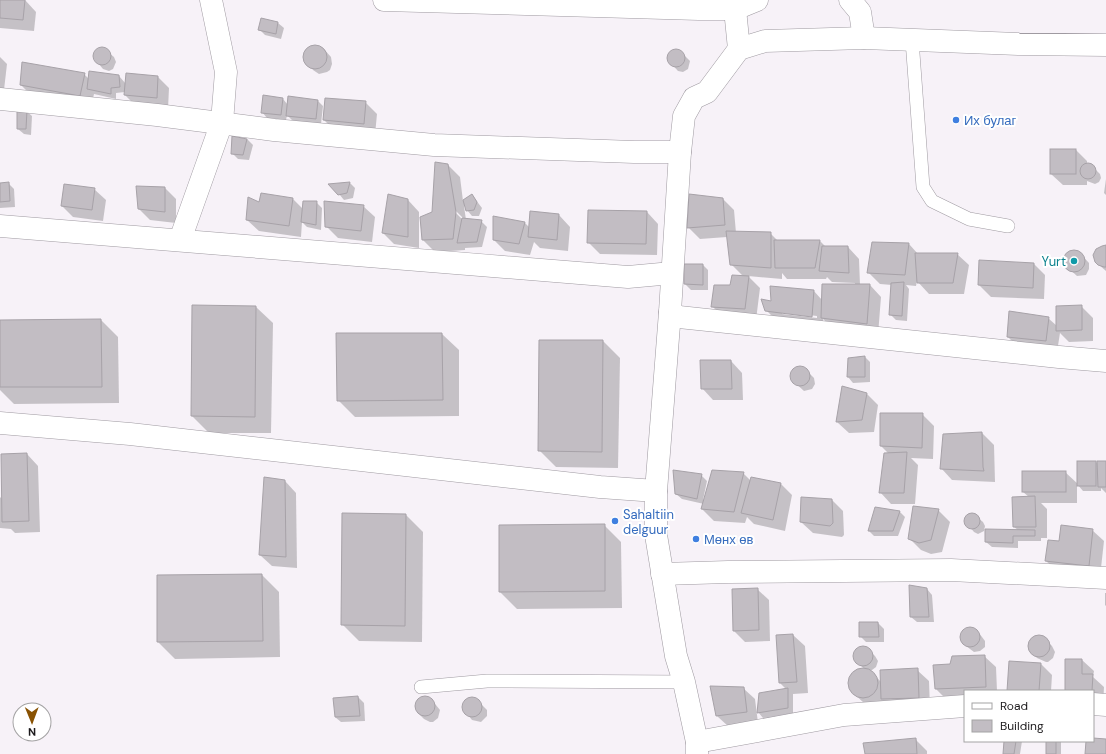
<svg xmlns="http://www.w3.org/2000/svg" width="1106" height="754" font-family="'DM Sans',sans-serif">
  <rect width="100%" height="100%" fill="#f7f2f8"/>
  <g fill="#0003" fill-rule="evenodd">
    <polygon points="0,0 25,0 36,12 34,31 0,28"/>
    <polygon points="262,19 278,23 284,28 281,39 265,35 259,29"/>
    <polygon points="316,46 323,48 331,57 332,64 330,70 327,72 319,74 313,70 305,60 305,53 309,47"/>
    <polygon points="103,48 114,57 116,62 113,69 109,71 103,69 98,63 94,56 98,49"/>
    <polygon points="675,50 680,51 690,61 688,69 683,72 678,71 667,59 668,54"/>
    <polygon points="0,57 7,64 4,90 0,89"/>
    <polygon points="84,74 89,79 119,76 126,84 158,77 169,88 168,109 137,107 125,95 125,92 116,93 116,99 94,94 91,107 32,96 21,85"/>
    <polygon points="283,99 288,105 317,100 323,106 321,124 293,121 287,115 286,120 267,118 262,112"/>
    <polygon points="365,102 377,114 375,135 335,131 324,120"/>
    <polygon points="26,111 32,116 31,135 24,134 18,129"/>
    <polygon points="233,138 247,139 253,145 249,160 238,159 232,153"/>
    <polygon points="1076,150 1087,161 1087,165 1088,164 1094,168 1100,174 1101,178 1099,182 1095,184 1087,181 1087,185 1063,185 1051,174"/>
    <path d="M 448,165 L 460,177 L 463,201 L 472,195 L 482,208 L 479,216 L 472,216 L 467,210 L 465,205 L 464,206 L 466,220 L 481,221 L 487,227 L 482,247 L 465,248 L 465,250 L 435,252 L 423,240 L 421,218 L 433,212 ZM 453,208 L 464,219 L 462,219 L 452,209 Z"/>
    <polygon points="1106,179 1106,195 1104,193"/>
    <polygon points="8,183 14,189 15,207 0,208 0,184"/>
    <polygon points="350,183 355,188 353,198 344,200 339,194"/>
    <polygon points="165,188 176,199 176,223 150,220 139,209"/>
    <polygon points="94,189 106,200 103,221 73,217 62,206"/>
    <polygon points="292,198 303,209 316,202 322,208 321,230 307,227 302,222 301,237 259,231 247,220 260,203"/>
    <path d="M 723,199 L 734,210 L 736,233 L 770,233 L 778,241 L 820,241 L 826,247 L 848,247 L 859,259 L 860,285 L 870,285 L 881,297 L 878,335 L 834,329 L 823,319 L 823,328 L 778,322 L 766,310 L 772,303 L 813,290 L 822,300 L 855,285 L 855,283 L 832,282 L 827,277 L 826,279 L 787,279 L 782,273 L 782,279 L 748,276 L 760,288 L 756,320 L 724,318 L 712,306 L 731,286 L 744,277 L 731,264 L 727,237 L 700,239 L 688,227 ZM 782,312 L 817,316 L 817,318 L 782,314 Z"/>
    <polygon points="408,200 419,212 419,248 394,244 383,233"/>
    <polygon points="363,206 375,217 372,242 338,238 326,226"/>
    <polygon points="647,212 658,224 657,255 600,254 588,242"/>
    <polygon points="559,215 570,227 568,251 540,248 534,242 530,255 505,251 494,240 525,223 530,228"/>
    <polygon points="873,243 909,244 918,254 957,254 969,265 964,294 929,294 917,281 916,286 906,285 909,289 907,321 896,320 890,314 892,285 880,284 868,272"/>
    <polygon points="1106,247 1106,271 1098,264"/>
    <polygon points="1069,252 1079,252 1089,263 1089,269 1086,275 1077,276 1066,266 1065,256"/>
    <polygon points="1034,264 1045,275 1044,299 991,297 979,285"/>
    <polygon points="703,265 708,270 708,290 691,290 685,284"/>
    <polygon points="1081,306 1093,318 1093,341 1069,342 1060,333 1057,352 1019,348 1008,337 1048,318 1057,326"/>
    <polygon points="256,307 273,323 271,433 209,433 192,416"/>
    <polygon points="101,320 118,337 119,403 14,404 0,390 0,321"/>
    <polygon points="442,334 459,350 459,416 355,417 338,400"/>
    <polygon points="603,341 620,358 618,468 556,467 539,450"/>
    <polygon points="865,357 870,362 870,382 853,383 848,377 849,359"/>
    <polygon points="731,361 742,373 743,400 713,400 702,388"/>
    <polygon points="798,367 804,368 814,378 815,384 812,389 804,391 793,381 791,376 795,368"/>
    <polygon points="867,394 878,405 874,432 849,433 837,422"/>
    <polygon points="881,414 922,414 934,426 933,459 911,458 918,465 915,504 891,504 880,492 889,454 881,446"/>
    <polygon points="982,433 994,445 995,482 952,480 941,468 944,435"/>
    <polygon points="27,454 38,466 40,532 15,533 11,529 0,528 0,497 3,500"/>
    <polygon points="1078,462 1096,462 1098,464 1106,462 1106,493 1101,488 1101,491 1083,491 1077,484 1077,503 1041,503 1047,509 1047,538 1041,538 1041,541 1018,541 1018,548 992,547 986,542 1018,530 1014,527 1029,497 1023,492 1065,472 1078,484"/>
    <polygon points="743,473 751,481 781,484 792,495 785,531 754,524 747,517 745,523 714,521 702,509 704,504 682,499 676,494 701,475 707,481 703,500 705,500"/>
    <polygon points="285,481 296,493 297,568 272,566 260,555"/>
    <polygon points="832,500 843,511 844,535 842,537 813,533 801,522"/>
    <polygon points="876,508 900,512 905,517 898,536 874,536 869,531"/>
    <polygon points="938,510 950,522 942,552 931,554 921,550 910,539"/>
    <polygon points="973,514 983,522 985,526 984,531 978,534 974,532 965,521 967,517"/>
    <polygon points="406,515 423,532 422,642 359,641 342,624"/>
    <polygon points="604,525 621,542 622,608 517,609 500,592"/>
    <polygon points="1092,530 1104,541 1100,577 1058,572 1046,561 1060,542"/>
    <polygon points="262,575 279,592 280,657 175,659 158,642 158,576"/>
    <polygon points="757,589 769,600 770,641 745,642 734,631"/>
    <polygon points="927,589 932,595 934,622 917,622 911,617"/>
    <polygon points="1105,593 1106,593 1106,606 1105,605"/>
    <polygon points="878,623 884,629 884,642 866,642 860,636"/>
    <polygon points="970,627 976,629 985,641 985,647 980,651 974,652 962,643 960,637 962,631"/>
    <polygon points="793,635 805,646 808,693 793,694 793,713 763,718 758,712 787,690 780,683 777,636"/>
    <polygon points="1040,637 1046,640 1052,646 1055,652 1053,658 1048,662 1046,662 1037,658 1031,652 1029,646 1030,643 1034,638"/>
    <polygon points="864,647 869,650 875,656 878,661 876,667 872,670 870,670 881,682 917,670 929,681 930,709 864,703 852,692 849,683 853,674 861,669 866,670 855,661 854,655 858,648"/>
    <polygon points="984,656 996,667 997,691 965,691 965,699 947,700 936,689 951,665"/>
    <polygon points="1066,660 1082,660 1094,671 1093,677 1104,687 1103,706 1093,706 1093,691 1066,691"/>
    <polygon points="1041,664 1052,675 1051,691 1008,691"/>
    <polygon points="712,687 743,688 755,699 758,723 729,727 717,716"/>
    <polygon points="358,697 364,703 365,721 341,722 335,717"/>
    <polygon points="422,697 431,699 440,710 438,718 433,722 430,722 424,719 418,713 415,707 417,700"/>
    <polygon points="471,698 476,699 487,710 487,716 481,722 472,720 463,709 463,703"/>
    <polygon points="915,739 927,751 927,754 866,754"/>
    <polygon points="1005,741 1022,741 1020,754 1004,754"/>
    <rect x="1047" y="741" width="14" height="13"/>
  </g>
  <g fill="#c2bdc3" stroke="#a7a2a8">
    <polygon points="0,0 25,0 23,20 0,18"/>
    <polygon points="261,18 278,22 276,34 258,30"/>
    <circle cx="315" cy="57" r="12"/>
    <circle cx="102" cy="56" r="9"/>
    <circle cx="676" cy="58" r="9"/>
    <polygon points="22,62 85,73 80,96 20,85"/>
    <polygon points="89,71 119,75 120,87 111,88 111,94 87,89"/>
    <polygon points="126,73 158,76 157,98 124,95"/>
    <polygon points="263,95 283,98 281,115 261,113"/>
    <polygon points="288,96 318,100 316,119 286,116"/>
    <polygon points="325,98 366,101 364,124 323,120"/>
    <polygon points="17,109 27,110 26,129 17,129"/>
    <polygon points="232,136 247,139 243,155 231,154"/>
    <rect x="1050" y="149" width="26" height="25"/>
    <polygon points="435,162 448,164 456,212 453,239 422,240 420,217 432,212"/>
    <circle cx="1088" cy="171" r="8"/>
    <polygon points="9,182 10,201 0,202 0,183"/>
    <polygon points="350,182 347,193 338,195 328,184"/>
    <polygon points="64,184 95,188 92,210 61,206"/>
    <polygon points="136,186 165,187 165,212 138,209"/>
    <polygon points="261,193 293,198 289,226 246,220 248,197 259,202"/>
    <polygon points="388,194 408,199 408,237 382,233"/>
    <polygon points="472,194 477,202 474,210 466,211 463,200"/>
    <polygon points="689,194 723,198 725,225 687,228"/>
    <polygon points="303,201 317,201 316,225 301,222"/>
    <polygon points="324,201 364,205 361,231 325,227"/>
    <polygon points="588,210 647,211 646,244 587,243"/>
    <polygon points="530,211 559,214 557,240 528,237"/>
    <polygon points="493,216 525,222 519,244 493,240"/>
    <polygon points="462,218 482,220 477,242 457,243"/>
    <polygon points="726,231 771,232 771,268 730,265"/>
    <polygon points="774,240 820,240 815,268 775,268"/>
    <polygon points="872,242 909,243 905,275 867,273"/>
    <polygon points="1106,245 1106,267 1104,267 1098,265 1095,262 1093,255 1096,249 1102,246"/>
    <polygon points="822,246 848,246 849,273 819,271"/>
    <circle cx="1074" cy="261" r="11"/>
    <polygon points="915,253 958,253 953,283 917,283"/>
    <polygon points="979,260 1034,263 1033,288 978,285"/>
    <polygon points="684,264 703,264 703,285 684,284"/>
    <polygon points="732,275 749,276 745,309 711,307 714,285 730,285"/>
    <polygon points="904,282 902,316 889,315 891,283"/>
    <polygon points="822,284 870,284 867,324 821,318"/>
    <polygon points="770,286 814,290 812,317 765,311 761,299 771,301"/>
    <polygon points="192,305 256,306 255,417 191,416"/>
    <polygon points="1082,305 1082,330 1056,331 1056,306"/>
    <polygon points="1009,311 1049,317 1046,341 1007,337"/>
    <polygon points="101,319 102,387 0,387 0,320"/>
    <polygon points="336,333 442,333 443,400 337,401"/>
    <polygon points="539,340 603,340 602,452 538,451"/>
    <polygon points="865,356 865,377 847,377 848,358"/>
    <polygon points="700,360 731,360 732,389 701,389"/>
    <circle cx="800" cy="376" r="10"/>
    <polygon points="842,386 867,393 862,420 836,422"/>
    <polygon points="880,413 923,413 922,448 880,446"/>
    <polygon points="982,432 983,467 984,471 940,469 943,434"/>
    <polygon points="907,452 904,493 879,493 884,453"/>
    <polygon points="27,453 29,521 2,522 1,454"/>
    <rect x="1077" y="461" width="19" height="25"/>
    <polygon points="1097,461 1106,461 1106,487 1098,487"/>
    <polygon points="673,470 702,474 697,499 675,494"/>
    <polygon points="712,470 744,472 734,512 701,509"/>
    <rect x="1022" y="471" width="44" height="21"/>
    <polygon points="264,477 285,480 286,557 259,555"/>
    <polygon points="751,477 781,483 773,520 741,513"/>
    <polygon points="1035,496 1036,527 1013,527 1012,497"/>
    <polygon points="801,497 832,499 833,523 830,526 800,522"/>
    <polygon points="913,506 939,509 931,540 919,543 908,539"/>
    <polygon points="875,507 900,511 893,531 868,531"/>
    <polygon points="342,513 406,514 405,626 341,625"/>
    <circle cx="972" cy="521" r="8"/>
    <polygon points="605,524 605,591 499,592 499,525"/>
    <polygon points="1061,525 1093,529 1089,566 1045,561 1048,540 1059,541"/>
    <polygon points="985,529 1035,530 1035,536 1013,536 1013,543 985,542"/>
    <polygon points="262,574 263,641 157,642 157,575"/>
    <polygon points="909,585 927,588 929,617 910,617"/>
    <polygon points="758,588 759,630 733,631 732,589"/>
    <polygon points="859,622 878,622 879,637 859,637"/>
    <circle cx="970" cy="637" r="10"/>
    <polygon points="793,634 797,682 779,683 776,635"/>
    <circle cx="1039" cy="646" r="11"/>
    <circle cx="863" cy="656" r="10"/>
    <polygon points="985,655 986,687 935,689 933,665 950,664 952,656"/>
    <polygon points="1065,659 1082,659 1082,674 1093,674 1092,691 1065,691"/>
    <polygon points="1009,661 1041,663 1039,691 1007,691"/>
    <circle cx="863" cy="683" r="15"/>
    <polygon points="918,668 919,698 881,699 880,670"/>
    <polygon points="710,686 744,687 747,712 716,716"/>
    <polygon points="788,688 788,708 757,713 759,693"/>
    <circle cx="425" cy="706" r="10"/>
    <polygon points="358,696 360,716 335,717 333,698"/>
    <circle cx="472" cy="707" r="10"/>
    <polygon points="916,738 917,754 865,754 863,743"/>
    <polygon points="1093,738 1106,739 1106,754 1085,754 1086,741 1093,741"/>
    <polygon points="1004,741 1016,741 1014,754 1003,754"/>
    <rect x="1046" y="741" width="10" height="13"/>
  </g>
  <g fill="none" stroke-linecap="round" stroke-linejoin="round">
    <g stroke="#9f9aa1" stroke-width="14">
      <g id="service">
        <polyline points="912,40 923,187 932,201 969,219 1008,226"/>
        <polyline points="421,687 487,681 684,682"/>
      </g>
    </g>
    <g stroke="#9f9aa1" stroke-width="23">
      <g id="minor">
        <polyline points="384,0 699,9 735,9 757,0"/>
        <polyline points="850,0 860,12 864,38"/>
        <polyline points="735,9 739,49"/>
        <polyline points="0,99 157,115 274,130 434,145 634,152 680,152"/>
        <polyline points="0,226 628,277 672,273"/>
        <polyline points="180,240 222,122 226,72 211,0"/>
        <polyline points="670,312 679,317 1059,357 1106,361"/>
        <polyline points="0,423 130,434 600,487 656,491"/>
        <polyline points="662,574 728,572 951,570 1106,578"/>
        <polyline points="1093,704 1106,705"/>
        <polyline points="697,742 844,715 965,706"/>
        <polyline points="697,754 697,742 684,682 676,656 656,535 656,491 670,312 680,152 684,116 694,98 707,92 739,49 765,41 864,38 1019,44 1106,45"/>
      </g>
    </g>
    <use href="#service" stroke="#fff" stroke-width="13"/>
    <use href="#minor" stroke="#fff" stroke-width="22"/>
  </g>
  <g fill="#3f7fe0" stroke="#fff" stroke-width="1.5">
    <circle cx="956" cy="120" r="4"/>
    <circle cx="615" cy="521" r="4"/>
    <circle cx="696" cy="539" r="4"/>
  </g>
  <circle fill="#0f9aa8" stroke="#fff" stroke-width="1.5" cx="1074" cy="261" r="4"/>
  <g text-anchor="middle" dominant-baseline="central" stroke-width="4" stroke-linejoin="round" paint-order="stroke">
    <g font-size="13" fill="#366cbe" stroke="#fff" text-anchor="start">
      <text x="964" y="120">Их булаг</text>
      <text x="623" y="514">Sahaltiin<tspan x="623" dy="15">delguur</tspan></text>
      <text x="704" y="539">Мөнх өв</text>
    </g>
    <g font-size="13" fill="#0d838f" stroke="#fff" text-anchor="end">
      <text x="1066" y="261">Yurt</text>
    </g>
  </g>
  <rect x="964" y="690" width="130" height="52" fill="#ffffff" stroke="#a4a3a4"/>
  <rect x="972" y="703" width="20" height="6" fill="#ffffff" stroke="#a4a3a4"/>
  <text x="1000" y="710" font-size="12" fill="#1b191b">Road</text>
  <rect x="972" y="720" width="20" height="12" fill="#c2bdc3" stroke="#a4a3a4"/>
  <text x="1000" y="730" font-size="12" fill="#1b191b">Building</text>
  <g transform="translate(32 722) rotate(179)"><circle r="19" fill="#ffffff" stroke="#a4a3a4"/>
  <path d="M0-3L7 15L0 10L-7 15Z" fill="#895202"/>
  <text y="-6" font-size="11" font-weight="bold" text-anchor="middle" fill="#1b191b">N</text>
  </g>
</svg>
